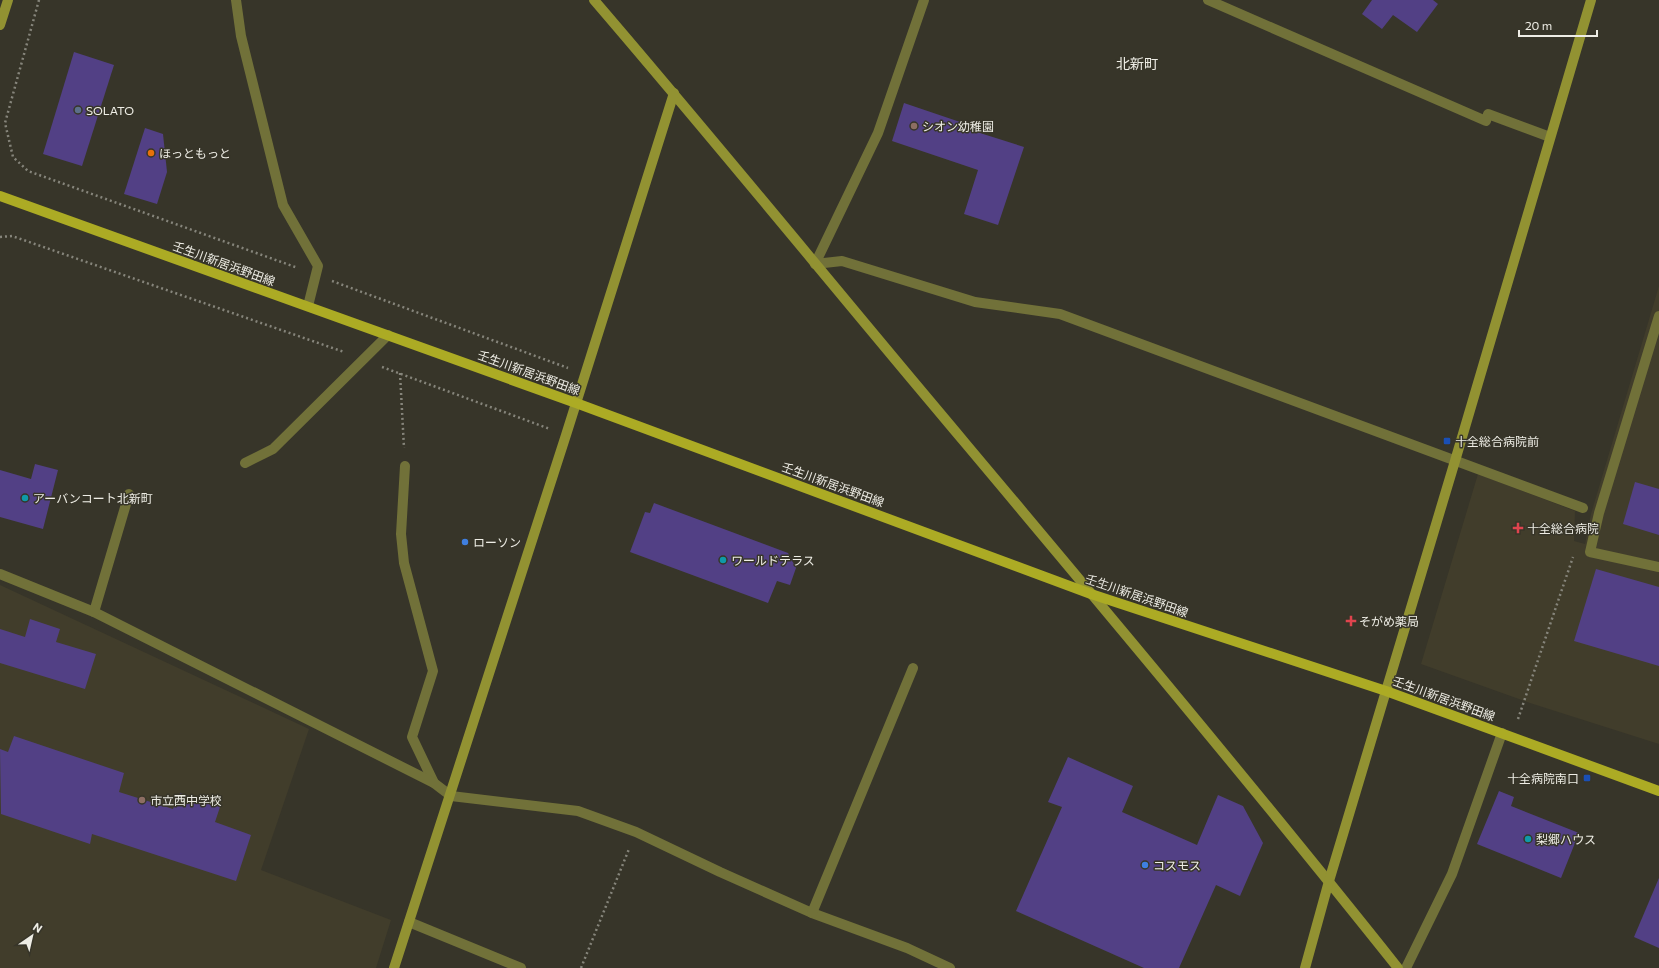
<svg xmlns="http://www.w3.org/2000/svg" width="1659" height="968" font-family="Commissioner,'Noto Sans JP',sans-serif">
  <rect width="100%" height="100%" fill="#373529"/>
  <g fill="#413d2b">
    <polygon points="1659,286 1659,744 1530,703 1421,664 1478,474 1575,511 1574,541 1585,544 1591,514"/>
    <polygon points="0,585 309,729 261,870 391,920 376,968 0,968"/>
  </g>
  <g fill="#524085">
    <polygon points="1372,0 1433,0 1438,4 1417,32 1393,15 1382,29 1362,14"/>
    <polygon points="74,52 114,65 82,166 43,154"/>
    <polygon points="904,103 963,123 961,127 1024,147 998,225 964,214 978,170 892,141"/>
    <polygon points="145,128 163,134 167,172 157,204 124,194"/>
    <polygon points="35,464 58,470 43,529 0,517 0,470 31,479"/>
    <polygon points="1635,482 1659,489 1659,535 1623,524"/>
    <polygon points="654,503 788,553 796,568 790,585 777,581 768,603 630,552 645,512 650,513"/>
    <polygon points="1596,569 1659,587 1659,666 1574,641"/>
    <polygon points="30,619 60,629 56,642 96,654 85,689 0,663 0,629 25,637"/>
    <polygon points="14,736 124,773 119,792 173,809 180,793 220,807 215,822 251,835 236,881 92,834 90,844 1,814 0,749 8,752"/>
    <polygon points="1068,757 1133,786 1122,812 1197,845 1218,795 1243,806 1263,843 1240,896 1216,885 1179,968 1144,968 1016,911 1062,807 1048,802"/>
    <polygon points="1499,791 1514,797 1511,806 1579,833 1561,878 1477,844"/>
    <polygon points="1659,878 1659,948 1634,937"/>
  </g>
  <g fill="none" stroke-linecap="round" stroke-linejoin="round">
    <g stroke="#86857b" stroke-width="2.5" stroke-dasharray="2 3" stroke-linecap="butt">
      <polyline points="39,0 5,123 13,157 28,171 298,268"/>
      <polyline points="0,237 12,236 344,352"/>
      <polyline points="332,281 568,368"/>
      <polyline points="382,367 550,429"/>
      <polyline points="400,373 404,448"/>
      <polyline points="1518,719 1573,557"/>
      <polyline points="581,968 629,849"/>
    </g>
    <polyline stroke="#717139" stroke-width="10" points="1659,316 1599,513 1590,552 1659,567"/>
    <g stroke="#717139" stroke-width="10">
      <polyline points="236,0 241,36 283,205 318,266 308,306"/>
      <polyline points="1208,0 1486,121 1488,114 1550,137"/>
      <polyline points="815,264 842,261 975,302 1060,314 1583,508"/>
      <polyline points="815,264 878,133 924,0"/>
      <polyline points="245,463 273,449 388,335"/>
      <polyline points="405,466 401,534 404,563 433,671 412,737 434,783"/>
      <polyline points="0,574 94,612 434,783 451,796 578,811 636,832 720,872 812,913 907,948 950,968"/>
      <polyline points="94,612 129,494"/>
      <polyline points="812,913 913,668"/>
      <polyline points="409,922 521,968"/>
      <polyline points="1406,968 1452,874 1502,733"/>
    </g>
    <g stroke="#929232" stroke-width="10">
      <path d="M 594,0 C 704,128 811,259 919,388 C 1080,580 1242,772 1398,968"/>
      <polyline points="0,25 8,0"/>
      <polyline points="394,968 566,435 674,93"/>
      <polyline points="1305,968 1329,881 1455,461 1591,0"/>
    </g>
    <polyline stroke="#acab24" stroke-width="10" points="0,196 576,403 1091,594 1386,691 1659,791"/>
  </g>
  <circle fill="#5c6f8a" stroke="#373529" stroke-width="1.5" cx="78" cy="110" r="4"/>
  <g fill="#8d6e63" stroke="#373529" stroke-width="1.5">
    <circle cx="914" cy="126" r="4"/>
    <circle cx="142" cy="800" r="4"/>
  </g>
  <circle fill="#e8710a" stroke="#373529" stroke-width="1.5" cx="151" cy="153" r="4"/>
  <g fill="#1a4fb4" stroke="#373529" stroke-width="1.5">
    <rect x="1443" y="437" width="8" height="8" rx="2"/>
    <rect x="1583" y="774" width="8" height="8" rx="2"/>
  </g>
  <g fill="#0f9aa8" stroke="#373529" stroke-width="1.5">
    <circle cx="25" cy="498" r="4"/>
    <circle cx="723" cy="560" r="4"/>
    <circle cx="1528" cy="839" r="4"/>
  </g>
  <g fill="#e0444e" stroke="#373529" stroke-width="1.5">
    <path d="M1516 522h4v4h4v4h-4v4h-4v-4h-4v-4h4z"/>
    <path d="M1349 615h4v4h4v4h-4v4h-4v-4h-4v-4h4z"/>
  </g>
  <g fill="#3f7fe0" stroke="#373529" stroke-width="1.5">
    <circle cx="465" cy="542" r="4"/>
    <circle cx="1145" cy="865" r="4"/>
  </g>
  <g text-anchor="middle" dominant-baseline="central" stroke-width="3" stroke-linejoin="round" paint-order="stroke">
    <g font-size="12" fill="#eeede5" stroke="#373529" text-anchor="start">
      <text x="86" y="110">SOLATO</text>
      <text x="922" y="126">シオン幼稚園</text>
      <text x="159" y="153">ほっともっと</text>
      <text x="1455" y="441">十全総合病院前</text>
      <text x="33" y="498">アーバンコート北新町</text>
      <text x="1527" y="528">十全総合病院</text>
      <text x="473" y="542">ローソン</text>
      <text x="731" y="560">ワールドテラス</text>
      <text x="1359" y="621">そがめ薬局</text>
      <text x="1579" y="778" text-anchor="end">十全病院南口</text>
      <text x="150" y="800">市立西中学校</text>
      <text x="1536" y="839">梨郷ハウス</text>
      <text x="1153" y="865">コスモス</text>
    </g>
    <g font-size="12" fill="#eeede5" stroke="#373529">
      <text transform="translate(224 263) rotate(20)">壬生川新居浜野田線</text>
      <text transform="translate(529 372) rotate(20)">壬生川新居浜野田線</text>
      <text transform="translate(833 484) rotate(20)">壬生川新居浜野田線</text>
      <text transform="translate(1137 595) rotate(19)">壬生川新居浜野田線</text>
      <text transform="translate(1444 698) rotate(20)">壬生川新居浜野田線</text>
    </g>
    <g font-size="14" fill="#eeede5" stroke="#373529">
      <text x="1137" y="63">北新町</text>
    </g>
  </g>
  <g transform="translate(32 936) rotate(34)" stroke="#373529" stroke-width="3" paint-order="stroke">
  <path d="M0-3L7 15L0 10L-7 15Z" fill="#eeede5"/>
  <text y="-6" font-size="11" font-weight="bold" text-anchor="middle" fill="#eeede5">N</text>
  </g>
  <path d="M1519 30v6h78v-6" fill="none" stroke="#eeede5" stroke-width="2"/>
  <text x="1525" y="30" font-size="12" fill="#eeede5" stroke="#373529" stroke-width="3" paint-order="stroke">20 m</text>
</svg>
